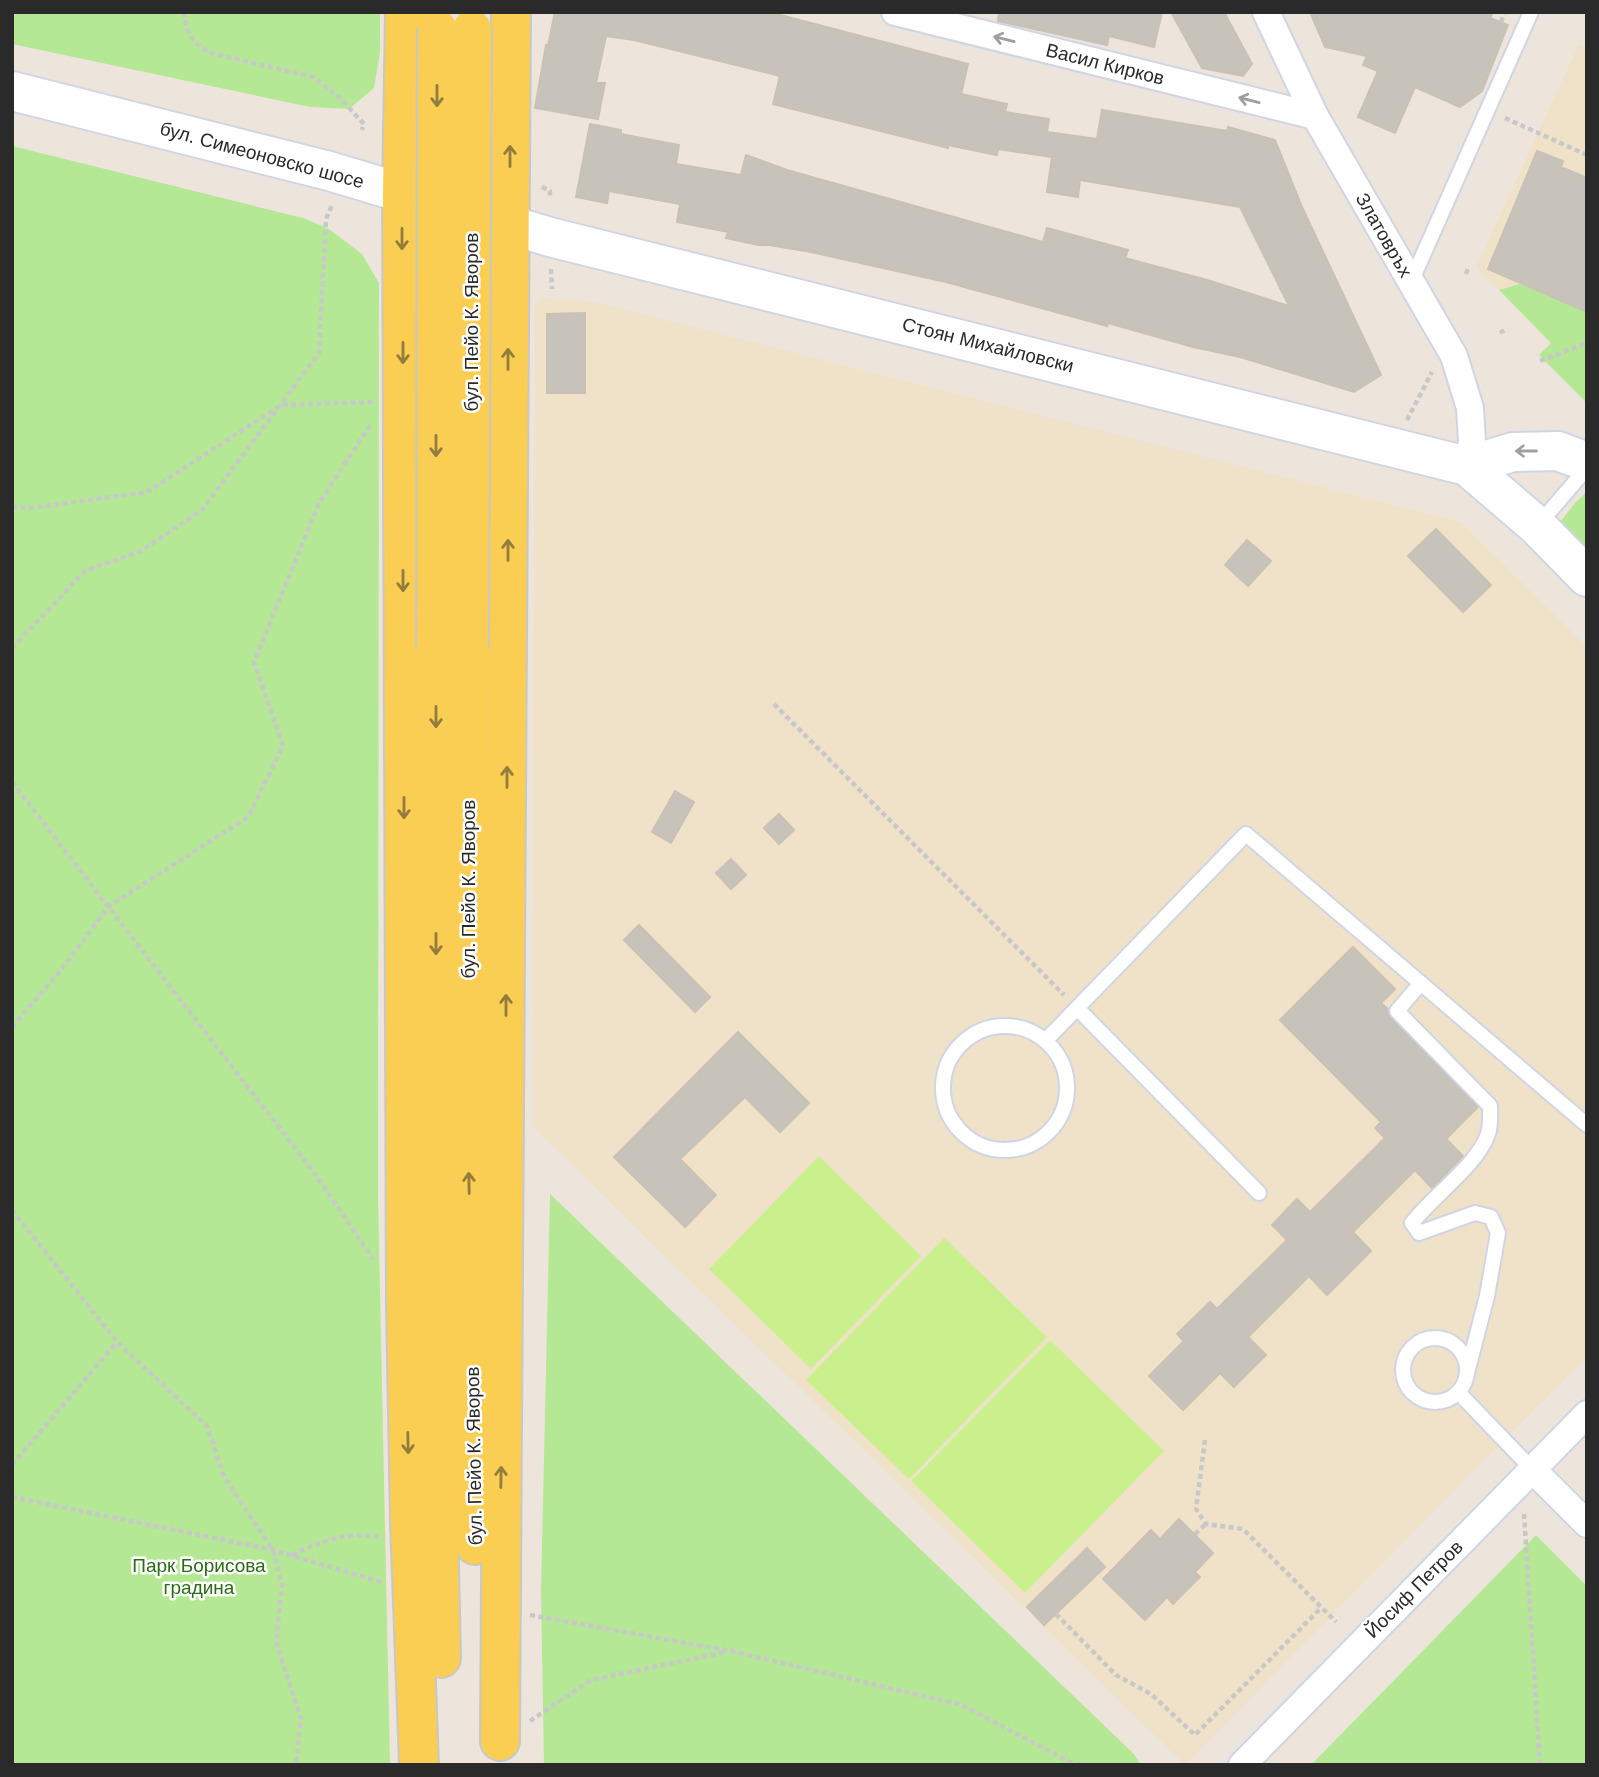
<svg xmlns="http://www.w3.org/2000/svg" width="1599" height="1777" font-family="Helvetica,sans-serif">
  <rect width="100%" height="100%" fill="#ede5db"/>
  <g fill="#f0e2c9">
    <polygon points="1579,44 1587,47 1587,403 1539,355 1551,343 1476,267"/>
    <polygon points="542,298 587,301 602,304 1461,522 1587,647 1587,1356 1185,1765 532,1126 535,305"/>
  </g>
  <g fill="#b4e894">
    <polygon points="12,12 380,12 380,52 374,88 349,109 310,107 12,44"/>
    <polygon points="12,146 303,218 329,229 362,254 379,283 378,1195 390,1765 12,1765"/>
    <polygon points="1520,284 1587,312 1587,403 1539,355 1551,343 1499,290"/>
    <polygon points="1587,492 1587,563 1557,526 1575,503"/>
    <polygon points="550,1194 1134,1754 1141,1765 544,1765 541,1590"/>
    <polygon points="1536,1535 1587,1586 1587,1765 1311,1765"/>
  </g>
  <g fill="#caf08e">
    <polygon points="819,1156 921,1256 811,1369 709,1269"/>
    <polygon points="944,1238 1047,1337 909,1479 806,1380"/>
    <polygon points="1050,1340 1164,1451 1025,1593 911,1481"/>
  </g>
  <g fill="#c8c3ba" stroke="#c9c1b5" stroke-width="2">
    <polygon points="555,12 769,12 968,64 961,94 1007,104 1005,112 1049,119 1047,132 1097,139 1102,110 1227,131 1228,127 1275,140 1302,207 1381,375 1354,392 1240,357 1193,347 1108,323 1107,326 946,282 811,252 769,245 758,245 726,238 728,232 677,222 680,204 609,191 607,203 576,197 590,124 621,130 621,134 679,145 676,164 741,175 746,155 787,170 1043,242 1047,228 1128,250 1125,258 1207,280 1289,306 1240,207 1080,180 1078,197 1047,192 1052,157 998,149 997,155 948,145 948,148 773,104 780,76 744,67 634,40 606,36 596,83 605,83 598,119 535,108 546,45 548,46"/>
    <polygon points="999,12 1162,12 1154,47 1109,36 1107,45 998,21"/>
    <polygon points="1171,12 1224,12 1252,64 1243,76 1202,68"/>
    <polygon points="1310,12 1493,12 1490,18 1508,25 1482,91 1460,107 1415,87 1395,133 1358,117 1378,71 1363,65 1367,56 1325,47"/>
    <polygon points="1537,151 1563,161 1561,167 1587,178 1587,312 1488,269"/>
    <polygon points="585,313 585,393 547,393 547,314"/>
    <polygon points="1436,529 1491,585 1463,612 1408,556"/>
    <polygon points="1247,540 1271,561 1248,586 1225,565"/>
    <polygon points="675,791 694,802 671,843 652,832"/>
    <polygon points="779,814 794,830 779,844 764,828"/>
    <polygon points="731,859 746,875 731,889 716,873"/>
    <polygon points="639,925 710,997 695,1012 624,940"/>
    <polygon points="1353,947 1395,989 1381,1003 1388,1009 1390,1017 1478,1107 1446,1139 1463,1156 1432,1188 1415,1170 1353,1232 1371,1251 1327,1295 1309,1276 1248,1337 1266,1355 1234,1387 1220,1373 1183,1410 1149,1376 1184,1341 1177,1334 1210,1302 1217,1309 1287,1240 1272,1225 1297,1199 1310,1212 1385,1138 1375,1128 1381,1122 1280,1020"/>
    <polygon points="738,1032 809,1103 780,1132 745,1097 680,1159 716,1195 685,1227 614,1157"/>
    <polygon points="1179,1519 1213,1553 1195,1572 1200,1577 1173,1604 1167,1597 1145,1620 1103,1579 1151,1530 1160,1539"/>
    <polygon points="1087,1548 1105,1567 1044,1625 1027,1607"/>
  </g>
  <g fill="none" stroke-linecap="round" stroke-linejoin="round">
    <g stroke="#d0d5e4" stroke-width="18">
      <g id="lane">
        <polyline points="1411,282 1531,12"/>
        <polyline points="1538,525 1587,468"/>
        <path d="M 1421,983 L 1397,1011 L 1490,1106 C 1490,1115 1491,1125 1488,1134 C 1478,1164 1433,1196 1412,1223 L 1419,1233 L 1475,1213 L 1491,1217 L 1498,1233 L 1487,1296 L 1467,1373"/>
        <polyline points="1077,1008 1259,1193"/>
        <circle cx="1005" cy="1088" r="62"/>
        <polyline points="1046,1040 1246,834 1587,1125"/>
        <circle cx="1435" cy="1370" r="32"/>
        <polyline points="1458,1392 1532,1469"/>
      </g>
    </g>
    <g stroke="#d0d5e4" stroke-width="30">
      <g id="street">
        <polyline points="895,12 1315,116"/>
        <polyline points="1266,12 1315,116 1454,356 1470,408 1472,442 1467,466"/>
        <polyline points="1532,1469 1587,1524"/>
        <polyline points="1242,1765 1587,1414"/>
      </g>
    </g>
    <g stroke="#d0d5e4" stroke-width="42">
      <g id="secondary">
        <polyline points="12,91 329,171 550,237 1467,466 1537,526 1587,577"/>
        <polyline points="1467,466 1513,452 1558,451 1587,462"/>
      </g>
    </g>
    <g stroke="#c8c8c8" stroke-width="42">
      <g id="primary">
        <polyline points="405,12 402,193 406,1305 410,1522 419,1765"/>
        <polyline points="436,648 437,1474 441,1658"/>
        <polyline points="469,648 467,1056 475,1545"/>
        <polyline points="500,1741 511,12"/>
      </g>
    </g>
    <g stroke="#c8c8c8" stroke-width="4.5" stroke-dasharray="5 3.5" stroke-linecap="butt">
      <path d="M 184,12 C 185,32 193,43 210,53 L 313,77 L 339,97 L 364,124 L 362,130"/>
      <polyline points="1501,22 1505,12"/>
      <polyline points="1505,118 1587,155"/>
      <polyline points="542,187 550,191 550,198"/>
      <polyline points="551,269 552,289"/>
      <polyline points="1466,274 1469,266"/>
      <polyline points="1500,333 1507,328"/>
      <polyline points="1540,361 1587,343"/>
      <polyline points="1407,420 1432,372"/>
      <polyline points="12,507 31,508 147,492 281,405 373,402"/>
      <polyline points="12,648 85,571 141,551 202,510 319,353 326,219 332,205"/>
      <polyline points="774,704 1064,995"/>
      <polyline points="12,782 315,1174 373,1259"/>
      <polyline points="12,1027 61,970 109,906 248,817 283,746 254,662 319,503 371,424"/>
      <polyline points="12,1210 117,1342 207,1426 224,1477 273,1550 282,1585 276,1642 301,1719 296,1765"/>
      <polyline points="1205,1440 1196,1509 1206,1524 1243,1529 1336,1622"/>
      <polyline points="12,1465 117,1342"/>
      <polyline points="12,1497 273,1550 381,1582"/>
      <polyline points="1524,1514 1540,1765"/>
      <polyline points="1195,1534 1206,1524"/>
      <path d="M 292,1555 C 324,1540 344,1532 380,1537"/>
      <polyline points="1056,1614 1116,1675 1151,1694 1195,1735 1321,1608"/>
      <polyline points="530,1615 731,1651 962,1705 1070,1762 1083,1765"/>
      <polyline points="530,1721 591,1680 726,1652"/>
    </g>
    <use href="#lane" stroke="#fff" stroke-width="14"/>
    <use href="#street" stroke="#fff" stroke-width="26"/>
    <use href="#secondary" stroke="#fff" stroke-width="38"/>
    <use href="#primary" stroke="#facd53" stroke-width="38"/>
    <g stroke="#c8c8c8" stroke-width="42" stroke-linecap="butt">
      <g id="primary-bridge">
        <polyline points="436,648 437,28"/>
        <polyline points="469,648 472,29"/>
      </g>
    </g>
    <use href="#primary-bridge" stroke="#facd53" stroke-width="38"/>
  </g>
  <defs><path id="oneway-shaft" d="M-6 0H5M1.5-3L5.5 0L1.5 3" fill="none" stroke-width="1.6" stroke-linecap="round" stroke-linejoin="round" transform="scale(1.75)"/></defs>
  <g stroke="#9f9f9f">
    <use href="#oneway-shaft" transform="translate(1004 39) rotate(-166)"/>
    <use href="#oneway-shaft" transform="translate(1249 100) rotate(-166)"/>
    <use href="#oneway-shaft" transform="translate(1526 451) rotate(180)"/>
  </g>
  <g stroke="#927c3e">
    <use href="#oneway-shaft" transform="translate(437 96) rotate(90)"/>
    <use href="#oneway-shaft" transform="translate(510 156) rotate(-90)"/>
    <use href="#oneway-shaft" transform="translate(402 239) rotate(90)"/>
    <use href="#oneway-shaft" transform="translate(403 353) rotate(90)"/>
    <use href="#oneway-shaft" transform="translate(508 359) rotate(-90)"/>
    <use href="#oneway-shaft" transform="translate(436 446) rotate(90)"/>
    <use href="#oneway-shaft" transform="translate(508 550) rotate(-90)"/>
    <use href="#oneway-shaft" transform="translate(403 581) rotate(90)"/>
    <use href="#oneway-shaft" transform="translate(436 717) rotate(90)"/>
    <use href="#oneway-shaft" transform="translate(507 777) rotate(-90)"/>
    <use href="#oneway-shaft" transform="translate(404 808) rotate(90)"/>
    <use href="#oneway-shaft" transform="translate(436 944) rotate(90)"/>
    <use href="#oneway-shaft" transform="translate(506 1005) rotate(-90)"/>
    <use href="#oneway-shaft" transform="translate(469 1183) rotate(-91)"/>
    <use href="#oneway-shaft" transform="translate(408 1443) rotate(89)"/>
    <use href="#oneway-shaft" transform="translate(501 1477) rotate(-89)"/>
  </g>
  <g text-anchor="middle" dominant-baseline="central" stroke-width="5" stroke-linejoin="round" paint-order="stroke">
    <g font-size="19" fill="#2a2a2a" stroke="#fff">
      <text transform="translate(1105 64) rotate(14)">Васил Кирков</text>
      <text transform="translate(262 155) rotate(15)">бул. Симеоновско шосе</text>
      <text transform="translate(1384 235) rotate(60)">Златовръх</text>
      <text transform="translate(471 322) rotate(-90)">бул. Пейо К. Яворов</text>
      <text transform="translate(988 345) rotate(14)">Стоян Михайловски</text>
      <text transform="translate(468 889) rotate(-90)">бул. Пейо К. Яворов</text>
      <text transform="translate(474 1456) rotate(-91)">бул. Пейо К. Яворов</text>
      <text transform="translate(1414 1589) rotate(-45)">Йосиф Петров</text>
    </g>
    <g font-size="19" fill="#2b6c15" stroke="#fff">
      <text x="199" y="1565">Парк Борисова<tspan x="199" dy="22">градина</tspan></text>
    </g>
  </g>
  <rect width="1599" height="1777" fill="none" stroke="#2a2a2a" stroke-width="28"/>
</svg>
